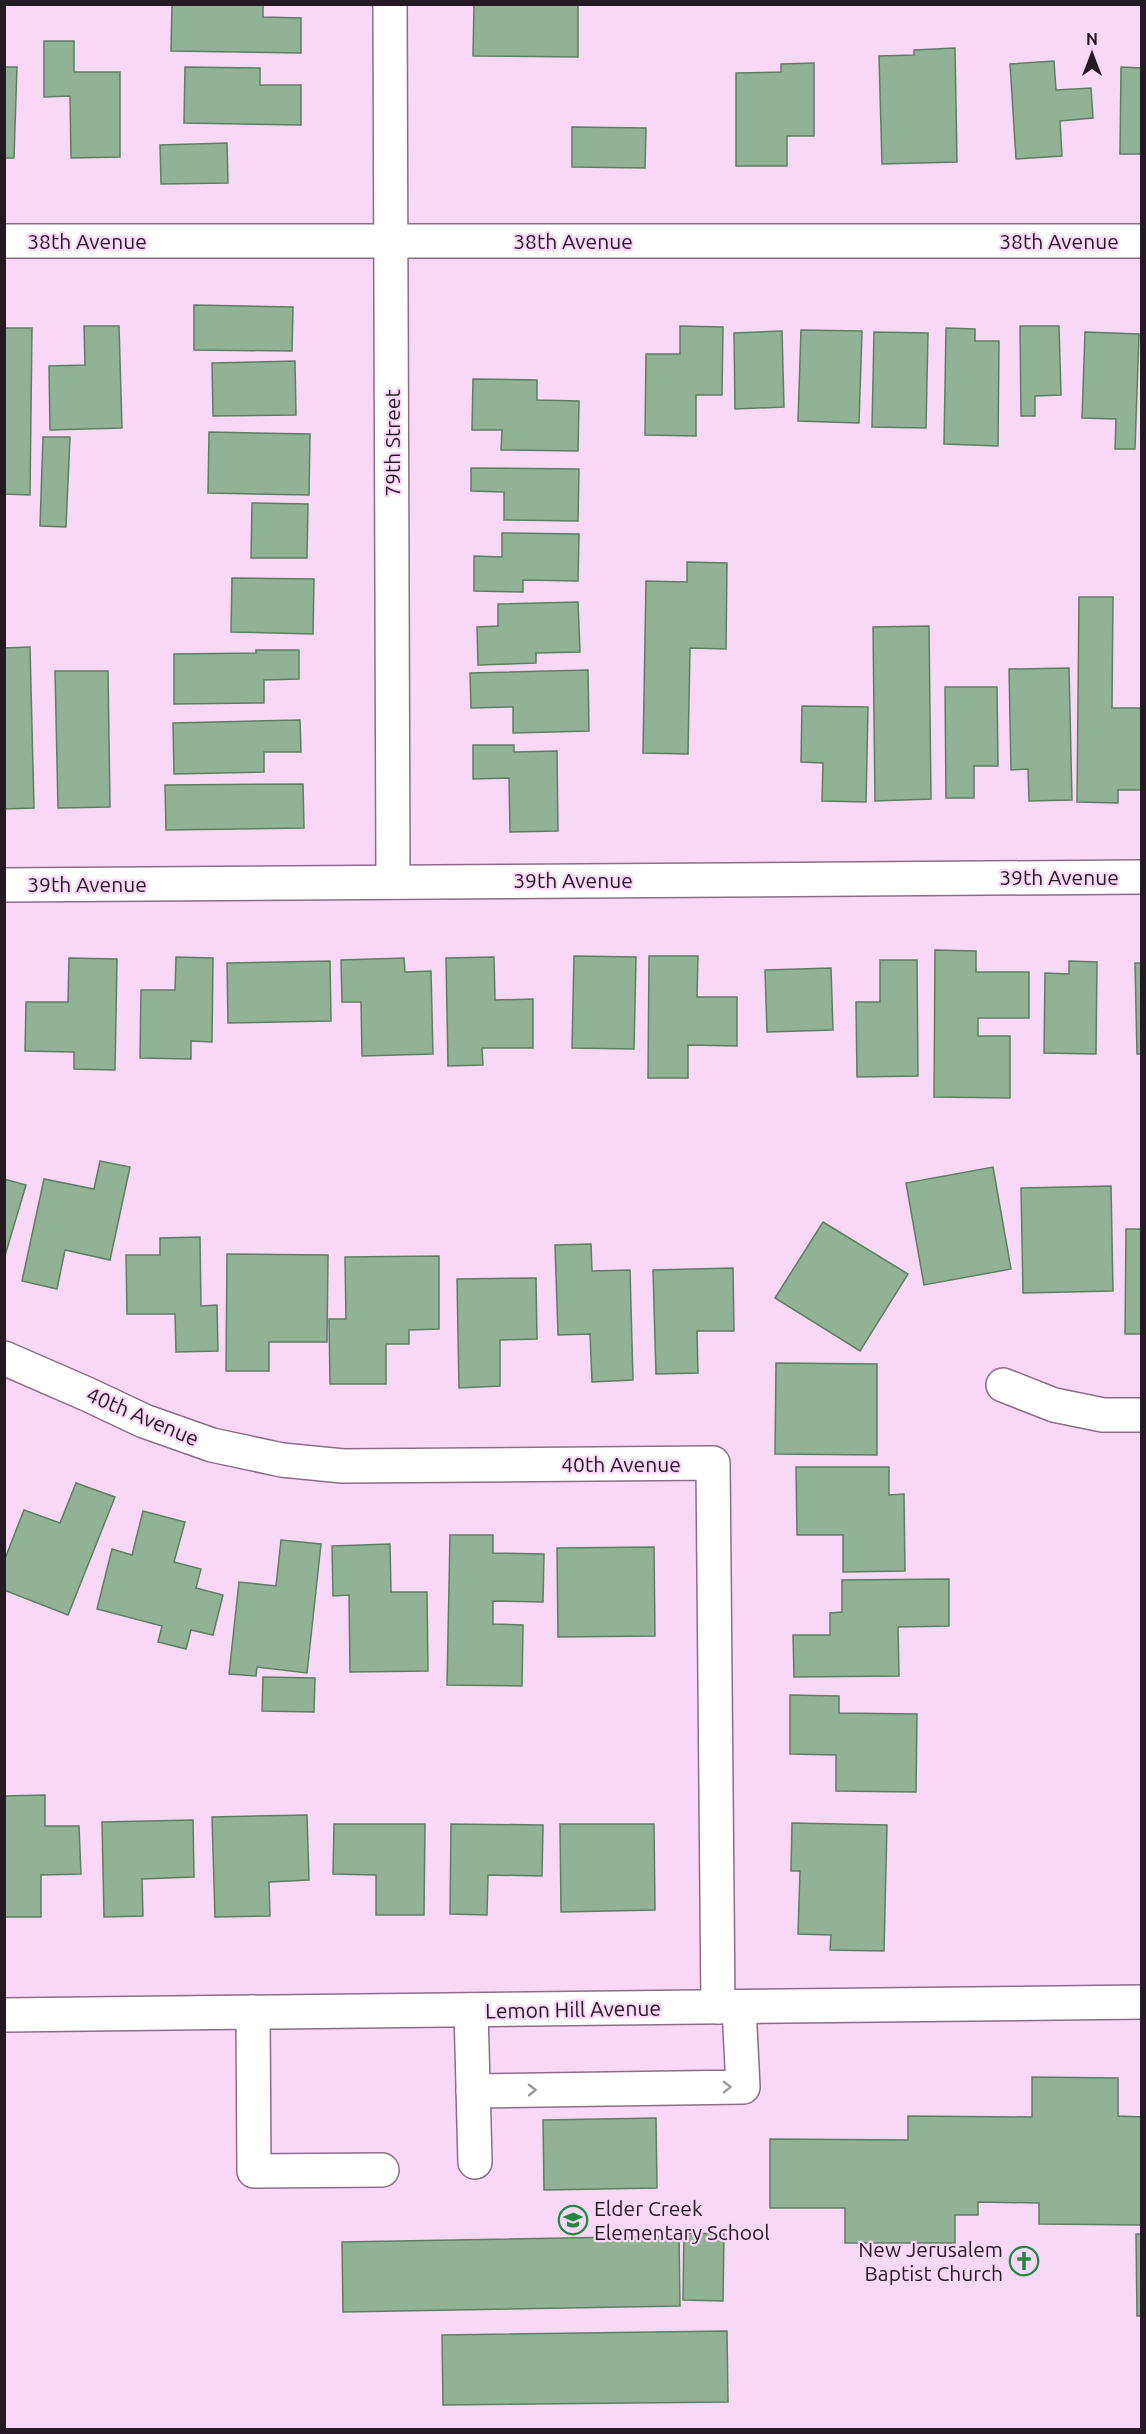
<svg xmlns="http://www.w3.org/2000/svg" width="1146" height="2434" font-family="Ubuntu,sans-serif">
  <rect width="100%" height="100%" fill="#f9d8f7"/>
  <g fill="#91b295" stroke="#5e7e63" stroke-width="1.5">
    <polygon points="172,4 263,4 263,17 301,18 301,53 171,51"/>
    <polygon points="474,4 578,4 578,57 473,56"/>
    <polygon points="44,41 74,41 74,72 120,72 120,157 71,158 70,96 44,97"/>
    <polygon points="955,48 957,162 882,164 879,56 914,55 914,50"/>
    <polygon points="1054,61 1056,90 1091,88 1093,118 1060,121 1062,156 1016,159 1010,64"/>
    <polygon points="814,63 814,136 787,136 787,166 736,166 736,73 781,72 781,64"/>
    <polygon points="4,67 17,67 14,158 4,158"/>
    <polygon points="185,67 260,68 260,85 301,85 301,125 184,123"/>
    <polygon points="1121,67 1142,68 1142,154 1120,154"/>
    <polygon points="572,127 646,128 645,168 572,167"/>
    <polygon points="227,143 228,183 161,184 160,145"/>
    <polygon points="194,305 293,307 292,351 194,350"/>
    <polygon points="84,326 119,326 122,428 50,430 49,366 85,365"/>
    <polygon points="680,326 723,327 722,395 696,395 696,436 645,435 646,354 680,354"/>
    <polygon points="1020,326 1059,326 1061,395 1035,396 1035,416 1021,416"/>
    <polygon points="4,328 32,328 30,495 4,494"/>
    <polygon points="946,328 975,329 975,341 999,341 998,446 944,444"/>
    <polygon points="801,330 862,331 859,423 798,421"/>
    <polygon points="782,331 784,407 735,409 734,333"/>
    <polygon points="874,332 928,333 926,428 872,427"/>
    <polygon points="1085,332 1139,334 1135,449 1115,449 1116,419 1082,418"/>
    <polygon points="295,361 296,415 213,416 212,363"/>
    <polygon points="473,379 537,380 537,400 579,401 578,451 501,450 502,430 472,430"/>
    <polygon points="209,432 310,434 309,495 208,493"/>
    <polygon points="43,437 70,437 66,527 40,526"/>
    <polygon points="471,468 579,469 578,521 504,520 504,492 471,491"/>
    <polygon points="252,503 308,504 307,558 251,558"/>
    <polygon points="502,533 579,534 578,581 523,580 523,592 474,591 474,556 502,557"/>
    <polygon points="687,562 727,563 726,649 690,648 688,754 643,753 646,581 687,582"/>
    <polygon points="232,578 314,579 313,634 231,632"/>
    <polygon points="1079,597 1113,597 1112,708 1142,708 1141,790 1118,790 1118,803 1077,802"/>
    <polygon points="578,602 580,652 536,653 536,663 478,665 477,627 498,626 498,604"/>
    <polygon points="929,626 931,799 875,801 873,627"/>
    <polygon points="30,647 34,808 4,809 4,648"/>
    <polygon points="256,650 299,650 299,679 264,680 264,703 174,704 174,654 256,653"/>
    <polygon points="1069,668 1072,800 1029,801 1028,769 1011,770 1009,669"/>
    <polygon points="588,670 589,731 513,733 513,707 471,708 470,673"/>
    <polygon points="55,671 108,671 110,807 58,808"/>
    <polygon points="945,687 997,687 998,766 974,766 974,798 946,798"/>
    <polygon points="802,706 868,707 866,802 822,801 823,763 801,762"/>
    <polygon points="300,720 301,752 264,752 264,772 174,774 173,723"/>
    <polygon points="473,745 514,745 514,752 557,751 558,831 510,832 509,778 473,779"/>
    <polygon points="303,784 304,828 166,830 165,785"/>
    <polygon points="935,950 976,951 976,972 1029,972 1029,1018 978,1018 978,1036 1010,1036 1010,1098 934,1097"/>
    <polygon points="574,956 636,957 634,1049 572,1048"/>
    <polygon points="649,956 698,956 697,997 737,997 737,1046 688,1045 688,1078 648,1078"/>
    <polygon points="176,957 213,958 212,1042 191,1041 191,1059 140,1058 141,990 175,990"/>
    <polygon points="494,957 495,1000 533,999 533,1048 482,1048 483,1065 448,1066 446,958"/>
    <polygon points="69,958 117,959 115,1070 74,1069 74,1052 25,1051 26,1002 68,1002"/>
    <polygon points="404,958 405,972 431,971 433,1054 362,1056 361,1002 342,1002 341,960"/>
    <polygon points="880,960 917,960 918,1076 857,1077 856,1002 880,1002"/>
    <polygon points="330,961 331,1021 228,1023 227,963"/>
    <polygon points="1069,961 1097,962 1096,1054 1044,1053 1045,973 1069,974"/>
    <polygon points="1135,963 1142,963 1142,1054 1137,1054"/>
    <polygon points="831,968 833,1030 767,1032 765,970"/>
    <polygon points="100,1161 130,1167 110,1260 65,1250 57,1289 22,1281 44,1179 94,1189"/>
    <polygon points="993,1167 1011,1269 924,1285 906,1183"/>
    <polygon points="4,1179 26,1185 4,1259"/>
    <polygon points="1111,1186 1113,1291 1023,1293 1021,1188"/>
    <polygon points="823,1222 908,1274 860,1351 775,1298"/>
    <polygon points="1126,1229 1142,1229 1142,1334 1125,1334"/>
    <polygon points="200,1237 201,1306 217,1305 218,1351 176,1352 175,1314 127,1314 126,1255 160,1255 160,1238"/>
    <polygon points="591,1244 592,1271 630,1270 633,1380 592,1382 590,1334 558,1335 555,1245"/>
    <polygon points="227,1254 328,1255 327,1342 269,1342 269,1371 226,1371"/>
    <polygon points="439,1256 439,1329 409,1330 409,1344 386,1344 386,1384 330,1384 329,1319 346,1319 345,1257"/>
    <polygon points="733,1268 734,1331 697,1331 698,1373 656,1374 653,1270"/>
    <polygon points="536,1278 537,1339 500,1340 500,1386 459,1388 457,1279"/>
    <polygon points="776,1363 877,1364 877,1455 775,1454"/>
    <polygon points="796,1467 889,1467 889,1495 904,1494 905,1571 843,1572 843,1535 797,1535"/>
    <polygon points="76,1483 115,1497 68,1615 4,1590 4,1561 24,1510 60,1523"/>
    <polygon points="143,1511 185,1522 174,1562 201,1569 196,1588 223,1595 213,1635 191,1630 186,1649 158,1642 162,1626 97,1609 112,1549 132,1555"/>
    <polygon points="450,1535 493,1535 493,1553 544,1554 543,1602 493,1601 493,1624 523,1625 522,1686 447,1685"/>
    <polygon points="281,1540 321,1544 307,1673 257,1667 256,1676 229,1674 239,1582 276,1586"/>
    <polygon points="390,1544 391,1592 427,1592 428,1671 350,1672 349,1595 333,1596 332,1546"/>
    <polygon points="654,1547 655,1636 558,1637 557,1548"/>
    <polygon points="949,1579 949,1626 898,1627 899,1676 794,1677 793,1635 830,1635 830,1613 842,1612 842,1580"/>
    <polygon points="263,1677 315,1678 314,1712 262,1711"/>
    <polygon points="790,1695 839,1696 839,1713 917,1714 916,1792 836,1791 836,1755 790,1754"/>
    <polygon points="45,1795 45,1826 79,1826 81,1874 41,1875 41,1917 4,1917 4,1796"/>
    <polygon points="307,1815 309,1880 269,1882 270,1916 215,1917 212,1817"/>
    <polygon points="193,1820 194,1877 142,1879 143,1916 104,1917 102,1822"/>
    <polygon points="792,1823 887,1825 884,1951 830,1950 831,1935 798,1934 800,1871 791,1871"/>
    <polygon points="334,1824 425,1824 424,1915 376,1915 376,1875 333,1874"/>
    <polygon points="451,1824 543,1825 542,1876 488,1875 487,1915 450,1914"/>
    <polygon points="560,1824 654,1824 655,1910 561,1912"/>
    <polygon points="1032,2077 1118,2078 1118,2116 1142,2117 1142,2225 1039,2224 1039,2203 978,2202 978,2215 955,2215 955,2243 845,2243 845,2208 770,2208 770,2139 908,2140 908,2116 1032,2117"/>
    <polygon points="656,2118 657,2188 544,2190 543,2120"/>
    <polygon points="684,2233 724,2234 723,2301 683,2300"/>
    <polygon points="1136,2234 1142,2234 1142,2316 1137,2316"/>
    <polygon points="679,2236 680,2306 343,2312 342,2242"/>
    <polygon points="727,2331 728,2402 443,2405 442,2335"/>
  </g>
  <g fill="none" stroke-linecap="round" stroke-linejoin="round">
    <g stroke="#8b6d89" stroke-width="36">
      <g id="minor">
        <polyline points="390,4 393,882"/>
        <polyline points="4,241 1142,241"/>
        <polyline points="4,885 1142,877"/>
        <polyline points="4,1358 89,1395 144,1421 212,1445 282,1460 343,1466 713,1463 718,2007"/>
        <polyline points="1003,1385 1054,1405 1103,1415 1142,1415"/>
        <polyline points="471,2010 475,2162"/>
        <polyline points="253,2012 254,2171 382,2170"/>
        <polyline points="4,2015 1142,2002"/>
        <polyline points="473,2091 743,2087 739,2007"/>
      </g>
    </g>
    <use href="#minor" stroke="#fff" stroke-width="33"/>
  </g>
  <defs><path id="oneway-chevron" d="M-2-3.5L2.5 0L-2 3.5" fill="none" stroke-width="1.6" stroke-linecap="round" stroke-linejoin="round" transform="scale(1.5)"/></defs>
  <g stroke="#9d989c">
    <use href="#oneway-chevron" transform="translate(727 2087) rotate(-1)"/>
    <use href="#oneway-chevron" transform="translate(532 2090) rotate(-1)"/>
  </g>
  <defs>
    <g id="school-ring" transform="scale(1.5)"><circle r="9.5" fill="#f9d8f7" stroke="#208940" stroke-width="1.5"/><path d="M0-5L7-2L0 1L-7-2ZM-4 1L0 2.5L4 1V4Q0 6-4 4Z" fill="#208940"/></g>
    <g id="church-ring" transform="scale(1.5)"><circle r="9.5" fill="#f9d8f7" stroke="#208940" stroke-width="1.5"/><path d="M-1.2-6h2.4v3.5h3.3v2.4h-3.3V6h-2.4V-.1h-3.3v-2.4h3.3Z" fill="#208940"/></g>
  </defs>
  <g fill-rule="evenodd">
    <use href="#school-ring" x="573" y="2220"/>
    <use href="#church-ring" x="1024" y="2261"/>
  </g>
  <g text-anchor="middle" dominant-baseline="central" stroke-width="4.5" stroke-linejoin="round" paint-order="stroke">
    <g font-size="21" fill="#251924" stroke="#f9d8f7">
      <text x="87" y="241">38th Avenue</text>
      <text x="573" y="241">38th Avenue</text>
      <text x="1059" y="241">38th Avenue</text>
      <text transform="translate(392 443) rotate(-90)">79th Street</text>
      <text x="1059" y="877">39th Avenue</text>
      <text x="573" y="880">39th Avenue</text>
      <text x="87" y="884">39th Avenue</text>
      <text transform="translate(143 1416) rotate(23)">40th Avenue</text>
      <text x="621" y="1464">40th Avenue</text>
      <text transform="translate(573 2009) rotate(-1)">Lemon Hill Avenue</text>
    </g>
    <g font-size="21" fill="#251924" stroke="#f9d8f7" text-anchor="start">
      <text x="594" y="2208">Elder Creek<tspan x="594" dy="24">Elementary School</tspan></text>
      <text x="1003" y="2249" text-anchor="end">New Jerusalem<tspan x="1003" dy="24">Baptist Church</tspan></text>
    </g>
  </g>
  <rect width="1146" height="2434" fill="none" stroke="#251924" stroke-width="12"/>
  <g transform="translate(1092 54)" stroke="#f9d8f7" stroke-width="4.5" paint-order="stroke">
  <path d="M0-4.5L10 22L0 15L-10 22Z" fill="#251924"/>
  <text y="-9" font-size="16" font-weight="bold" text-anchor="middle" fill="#251924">N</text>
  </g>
</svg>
